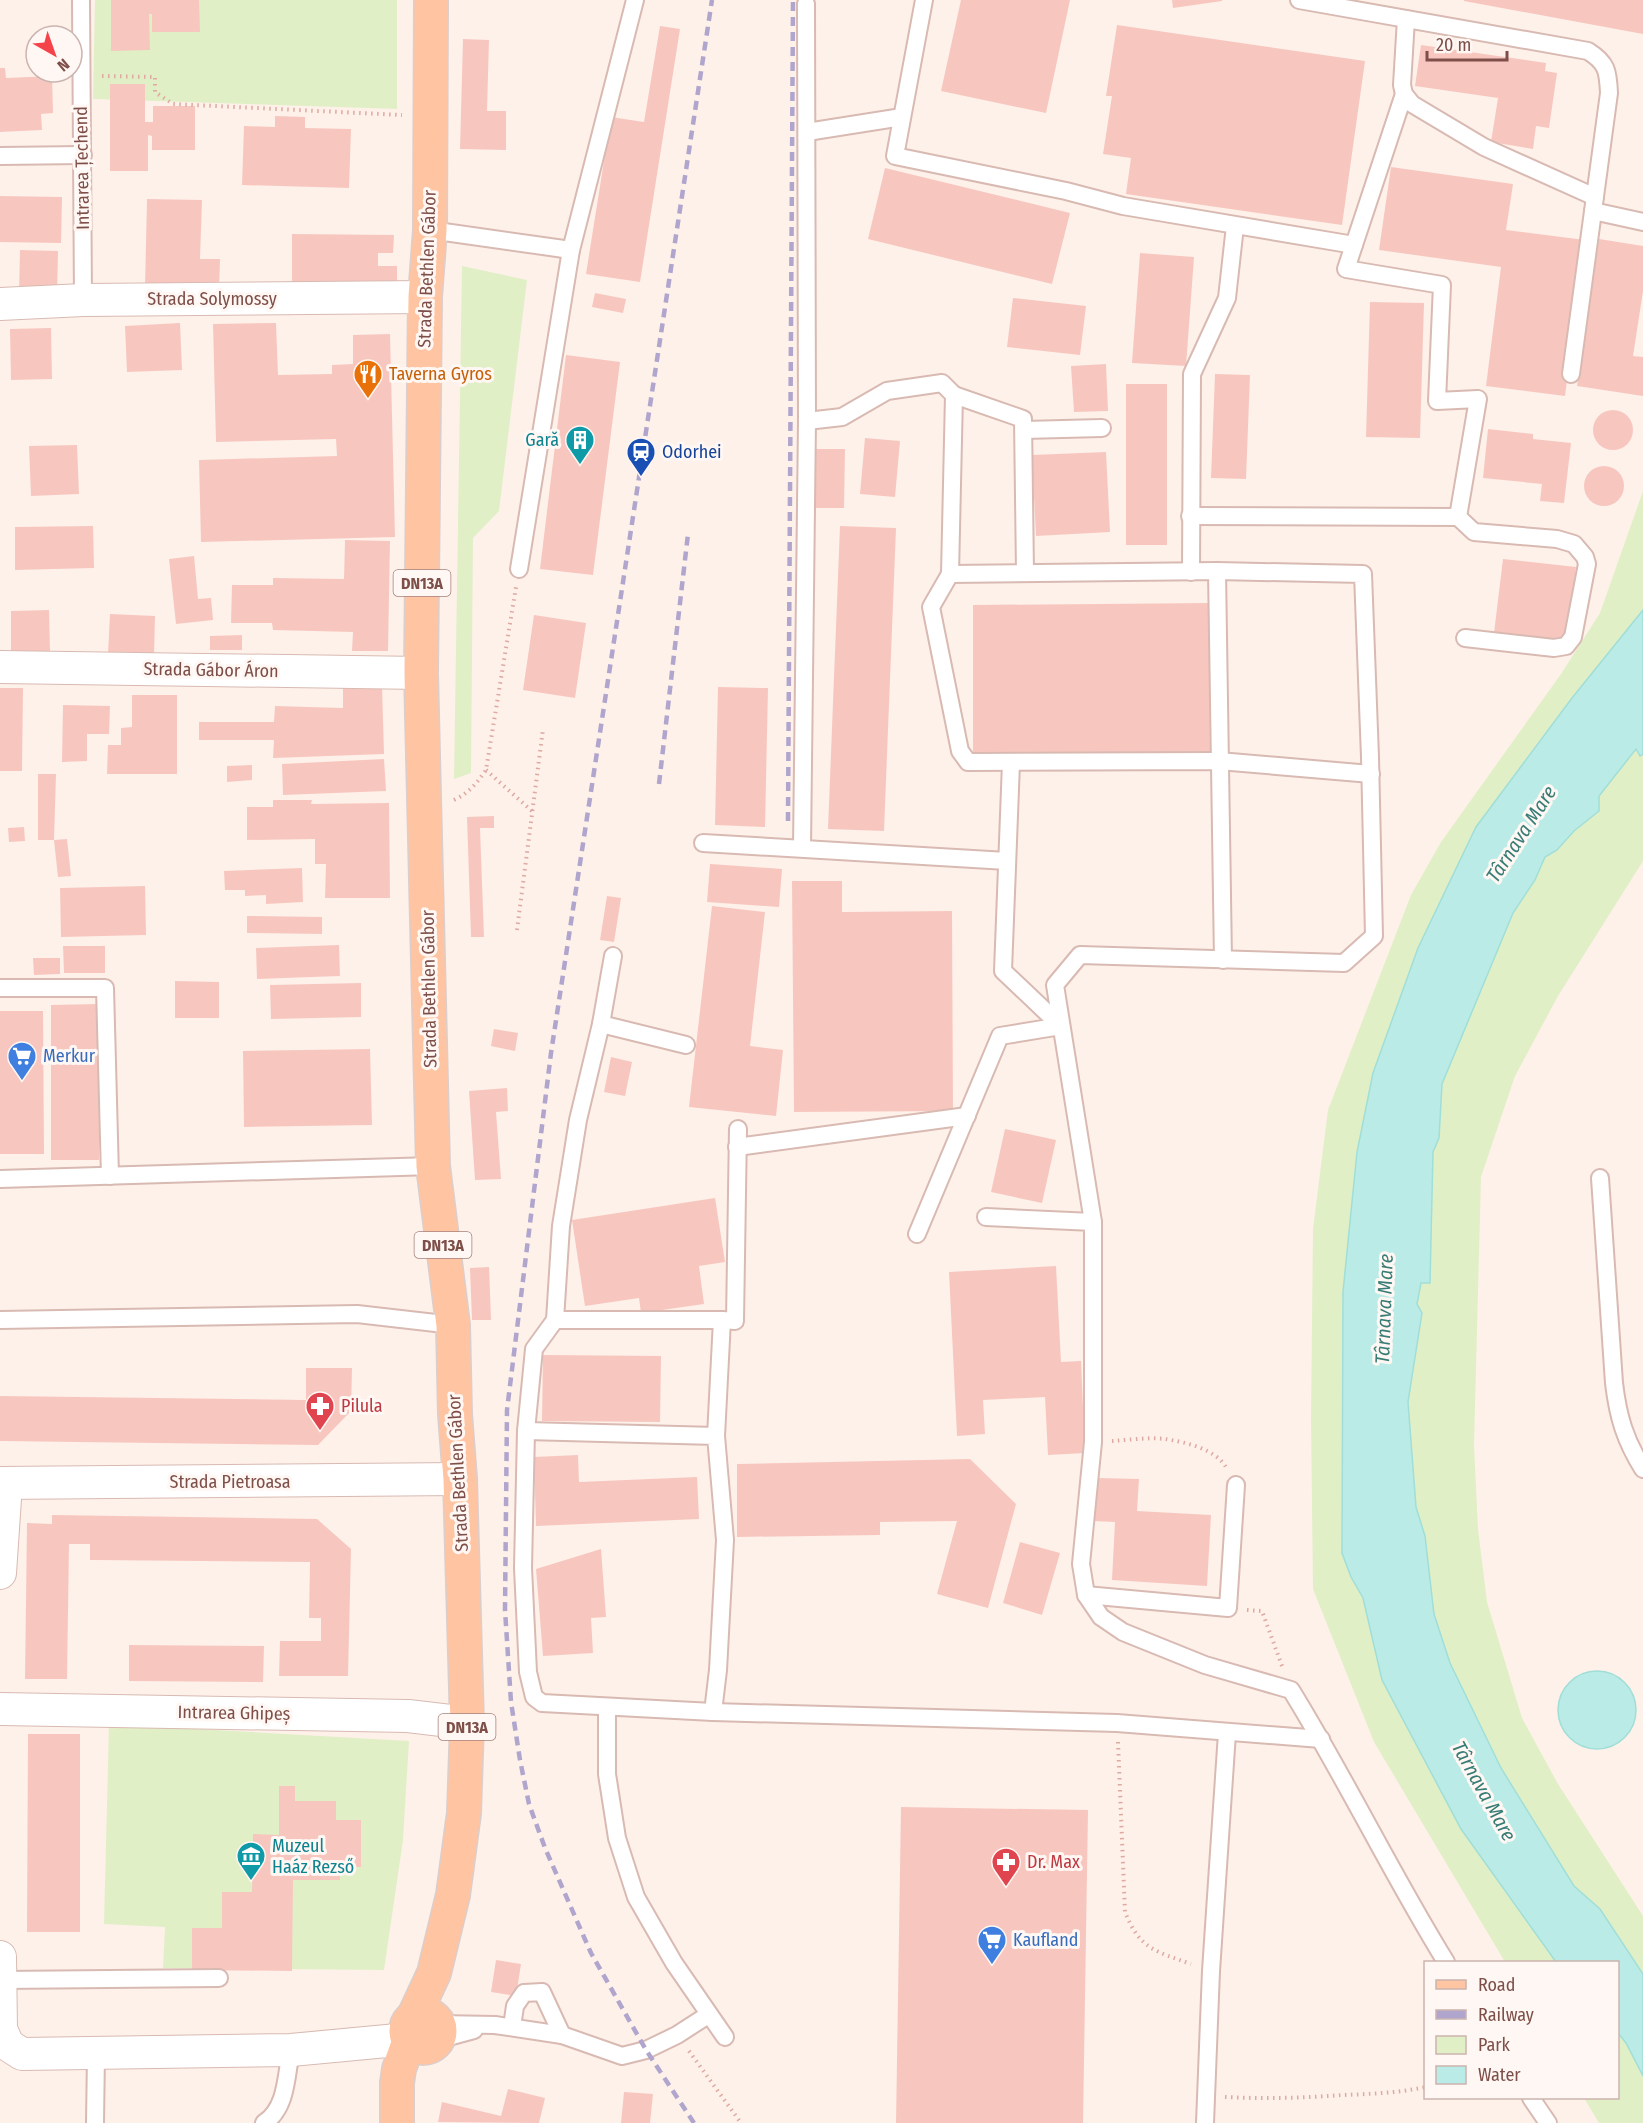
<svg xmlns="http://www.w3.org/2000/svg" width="1643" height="2123" font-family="'Fira Sans Condensed',sans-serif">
  <rect width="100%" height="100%" fill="#fef1ea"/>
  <g fill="#e1efc6">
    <polygon points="95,0 397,0 397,109 93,99"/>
    <polygon points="462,266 527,280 499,511 473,538 471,773 454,779"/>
    <polygon points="1643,491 1643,610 1572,698 1476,827 1418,948 1373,1074 1357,1152 1343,1292 1342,1553 1351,1577 1363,1598 1382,1680 1461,1829 1556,1962 1505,1962 1374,1742 1313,1589 1311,1418 1313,1229 1328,1110 1411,895 1441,842 1561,674 1600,613"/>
    <polygon points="1637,748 1639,756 1643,754 1643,861 1558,996 1515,1076 1481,1177 1474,1445 1478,1529 1487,1602 1522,1718 1558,1784 1643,1916 1643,1974 1600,1909 1574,1886 1501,1768 1450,1663 1434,1614 1425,1536 1416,1507 1408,1402 1422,1313 1417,1304 1421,1283 1429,1283 1433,1152 1439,1138 1442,1084 1513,913 1535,880 1545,857 1557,850 1574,831 1599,811 1599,796"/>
    <polygon points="109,1724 409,1741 403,1840 384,1970 163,1968 165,1927 104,1924"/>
    <polygon points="1618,2033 1626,2043 1643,2076 1643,2123 1599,2123 1584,2098 1618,2098"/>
  </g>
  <g fill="#bbebe6" stroke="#a0ded8" stroke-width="1.5">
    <polygon points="1643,610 1643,754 1640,756 1636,749 1599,796 1599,811 1574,831 1557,850 1545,857 1535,880 1513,913 1442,1084 1439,1138 1433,1152 1430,1283 1421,1283 1417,1304 1422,1313 1408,1402 1416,1507 1425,1536 1434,1614 1450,1663 1501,1768 1574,1886 1600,1909 1643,1974 1643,2076 1626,2043 1618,2033 1618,1962 1556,1962 1461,1829 1382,1680 1363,1598 1351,1577 1342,1553 1343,1292 1357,1152 1373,1073 1418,948 1476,827 1572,698"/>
    <circle cx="1597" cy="1710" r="39"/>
  </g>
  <g fill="#f7c7bf">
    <polygon points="111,0 199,0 200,32 152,32 152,14 149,14 150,50 111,51"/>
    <polygon points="961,0 1070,0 1046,113 941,91"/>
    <polygon points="1172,0 1222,0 1222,1 1173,8"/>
    <polygon points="1464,0 1643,0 1643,34 1464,1"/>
    <polygon points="1117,25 1365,61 1342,225 1126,194 1131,158 1103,154 1112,96 1106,96"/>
    <polygon points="660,26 680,29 640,282 586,274 611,117 644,122"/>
    <polygon points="463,39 489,40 487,111 506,111 506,150 460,149"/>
    <polygon points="1421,45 1546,63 1545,71 1557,73 1549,128 1536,126 1533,149 1491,142 1498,98 1415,86"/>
    <polygon points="0,68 5,68 6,78 52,76 53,113 41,114 42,130 0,132"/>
    <polygon points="110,84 145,84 145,122 153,122 153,106 195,106 195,150 152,150 152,136 148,135 148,171 110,171"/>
    <polygon points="275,116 305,117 305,128 351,129 349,188 242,185 244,126 275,127"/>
    <polygon points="1391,167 1513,184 1506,230 1585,240 1565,396 1486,386 1501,267 1379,250"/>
    <polygon points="885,168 1070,213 1052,284 868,239"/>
    <polygon points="0,196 62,197 61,243 0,242"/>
    <polygon points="147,199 202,200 200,259 220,259 219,289 145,288"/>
    <polygon points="292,234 394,235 393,253 378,253 378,266 397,266 397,284 292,283"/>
    <polygon points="1599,239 1643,246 1643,291 1633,356 1643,357 1643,396 1577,386"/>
    <polygon points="20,250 58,251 57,296 19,296"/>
    <polygon points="1140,253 1194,257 1186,366 1132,363"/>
    <polygon points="595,293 626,299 623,313 592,307"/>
    <polygon points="1013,298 1086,306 1080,355 1007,347"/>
    <polygon points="1370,302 1424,303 1420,438 1366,437"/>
    <polygon points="180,323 182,370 127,372 125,326"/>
    <polygon points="276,323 278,375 332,374 332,365 353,364 353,335 390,334 395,537 201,542 199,460 337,456 336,439 216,442 213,324"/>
    <polygon points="51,328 52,379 11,380 10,329"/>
    <polygon points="566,355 620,362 593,575 540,569"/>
    <polygon points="1106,364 1108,411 1074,412 1071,366"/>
    <polygon points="1215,374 1250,375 1246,479 1211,478"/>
    <rect x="1126" y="384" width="41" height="161"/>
    <circle cx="1613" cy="430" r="20"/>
    <polygon points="1488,429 1533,434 1533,439 1571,443 1564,503 1540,501 1542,484 1483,478"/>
    <polygon points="865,438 900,441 895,497 860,494"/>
    <polygon points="77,445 79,494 31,496 29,446"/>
    <polygon points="811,449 845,449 844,508 810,508"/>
    <polygon points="1106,452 1110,532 1036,536 1032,455"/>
    <circle cx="1604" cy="486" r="20"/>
    <polygon points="93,526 94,568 15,570 15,527"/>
    <polygon points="840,526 896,528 884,831 828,829"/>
    <polygon points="345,540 390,541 388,651 352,651 353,632 273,630 272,623 231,623 232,585 273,585 273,578 344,579"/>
    <polygon points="194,556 198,599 211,598 213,620 176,624 169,559"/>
    <polygon points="1503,559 1576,567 1567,642 1494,633"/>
    <polygon points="1209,603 1210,752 973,754 973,605"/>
    <polygon points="49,610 50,652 11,653 11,611"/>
    <polygon points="110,614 155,616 154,655 108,654"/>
    <polygon points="534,615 586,623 575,698 523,690"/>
    <polygon points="242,635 242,650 210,650 210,636"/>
    <polygon points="343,684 382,685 384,754 273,758 274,740 199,740 199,722 274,722 275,706 343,708"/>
    <polygon points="718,687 768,688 765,827 715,825"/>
    <polygon points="0,688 23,688 22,771 0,771"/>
    <polygon points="132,695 177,695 177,774 107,774 108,745 121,745 121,728 132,727"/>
    <polygon points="63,705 110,706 109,734 87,734 87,761 62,762"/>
    <polygon points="384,759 386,791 283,795 282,764"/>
    <polygon points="252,765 252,780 227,782 227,766"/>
    <polygon points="38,774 56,774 54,840 38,840"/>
    <polygon points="273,800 312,800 311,804 389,803 390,898 325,898 326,864 315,864 315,839 247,840 247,807 273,807"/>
    <polygon points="494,816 494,828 480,828 484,937 471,937 467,817"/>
    <polygon points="24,827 25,841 9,842 8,828"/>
    <polygon points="67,839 71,876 58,877 54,840"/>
    <polygon points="710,864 782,869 779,907 707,902"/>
    <polygon points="302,868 303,902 266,904 266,895 245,896 245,890 225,890 224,871"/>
    <polygon points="792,881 842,881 842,912 952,911 953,1111 794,1112"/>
    <polygon points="145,886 146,935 61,937 60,888"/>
    <polygon points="607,896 621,898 614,942 600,940"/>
    <polygon points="712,906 765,912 750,1046 783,1050 776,1116 689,1107"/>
    <polygon points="247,916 322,917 322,934 247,933"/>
    <polygon points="339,945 340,976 257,979 256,948"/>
    <polygon points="63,946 105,946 105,973 64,973"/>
    <polygon points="33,958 60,958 60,974 34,975"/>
    <polygon points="175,981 219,982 219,1018 175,1018"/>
    <polygon points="361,983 361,1017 271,1019 270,985"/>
    <polygon points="99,1004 99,1160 51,1160 51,1005"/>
    <polygon points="0,1011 43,1011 44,1154 0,1154"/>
    <polygon points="494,1029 518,1033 515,1051 491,1046"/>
    <polygon points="370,1049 372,1125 244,1127 243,1051"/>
    <polygon points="611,1057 632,1062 625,1096 604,1092"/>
    <polygon points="507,1088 508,1111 496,1112 501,1179 475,1180 469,1091"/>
    <polygon points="1005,1129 1056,1140 1042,1203 991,1192"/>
    <polygon points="715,1198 725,1262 699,1266 704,1304 641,1313 639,1298 585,1306 572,1220"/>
    <polygon points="1056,1266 1061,1362 1081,1361 1085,1453 1048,1455 1045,1397 983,1400 985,1434 957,1436 949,1272"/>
    <polygon points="489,1267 491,1320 472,1320 470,1268"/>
    <polygon points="543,1355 661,1356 660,1422 542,1421"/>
    <polygon points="306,1368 352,1368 351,1411 318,1445 0,1441 0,1396 306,1400"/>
    <polygon points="578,1455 579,1482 697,1477 699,1519 536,1526 534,1457"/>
    <polygon points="970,1459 1016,1504 988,1608 937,1594 957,1521 880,1522 880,1535 737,1537 737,1464"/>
    <polygon points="1098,1478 1139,1479 1137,1511 1211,1515 1207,1586 1112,1580 1115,1522 1093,1521"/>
    <polygon points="52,1515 317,1519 351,1549 348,1676 279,1676 280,1641 321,1641 321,1618 309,1618 310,1562 90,1560 90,1544 69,1544 67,1679 25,1679 27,1523 52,1524"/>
    <polygon points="1020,1542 1060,1553 1042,1615 1003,1603"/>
    <polygon points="601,1549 606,1617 591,1618 593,1653 543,1656 536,1569"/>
    <polygon points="129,1645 264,1646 263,1682 129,1681"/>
    <polygon points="28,1734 80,1734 80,1932 27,1932"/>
    <polygon points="279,1786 295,1786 295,1801 336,1801 336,1820 361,1820 361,1867 340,1867 340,1880 293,1880 292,1971 192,1970 192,1928 222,1928 222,1892 252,1892 253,1834 279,1835"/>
    <polygon points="901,1807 1088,1810 1083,2123 896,2123"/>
    <polygon points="496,1960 521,1964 516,1996 491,1992"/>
    <polygon points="508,2089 545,2098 539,2123 438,2122 442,2102 501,2116"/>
    <polygon points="624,2092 653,2094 650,2123 621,2123"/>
  </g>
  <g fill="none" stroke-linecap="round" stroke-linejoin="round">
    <g stroke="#d8bab2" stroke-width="20">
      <g id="service">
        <polyline points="81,0 83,300"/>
        <polyline points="924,0 895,156 1066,191 1123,206 1354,245"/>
        <path d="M 1299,0 L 1588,51 C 1607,63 1608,71 1609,93 L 1571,374"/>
        <polyline points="1406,19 1402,85 1404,94 1412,104 1484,147 1595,197"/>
        <polyline points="807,132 902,117"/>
        <polyline points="0,156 83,155"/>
        <polyline points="1593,211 1643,222"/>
        <polyline points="430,230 571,250"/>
        <polyline points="954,395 1023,419 1025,573"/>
        <polyline points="807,421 842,417 887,391 942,383 954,395 950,574 1217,571 1363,574 1370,757 1374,936 1344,963 1080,955 1055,985 1093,1222"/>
        <polyline points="1024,430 1102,428"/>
        <polyline points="1190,516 1458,517 1478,399 1437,401 1442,285 1346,269 1404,94"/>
        <polyline points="1458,517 1474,532 1557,539 1574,544 1585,557 1587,564 1573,637 1566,646 1554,648 1465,638"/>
        <polyline points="519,569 571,250 635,0"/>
        <polyline points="1217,571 1223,960"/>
        <polyline points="1191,572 1192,374 1227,298 1235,226"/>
        <polyline points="950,574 931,607 960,751 968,762 1219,761 1371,774"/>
        <polyline points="1011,763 1003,971 1061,1026"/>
        <polyline points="703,843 1007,861"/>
        <polyline points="802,848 807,421 806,4"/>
        <polyline points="613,956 601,1024 578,1120 561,1226 555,1320 722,1320 716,1436"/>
        <polyline points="0,988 105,988 110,1176"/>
        <polyline points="601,1024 686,1045"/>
        <polyline points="737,1147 967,1116"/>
        <path d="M 1600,1178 L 1614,1383 C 1618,1417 1625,1440 1643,1469"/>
        <polyline points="0,1179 433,1166"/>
        <path d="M 986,1217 L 1093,1222 L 1093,1442 L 1081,1564 L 1086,1595 L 1101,1617 L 1123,1632 L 1205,1665 L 1291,1690 C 1346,1779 1391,1873 1446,1962"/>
        <polyline points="917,1234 1000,1036 1061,1026"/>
        <polyline points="0,1320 357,1314 453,1325"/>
        <polyline points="555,1320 534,1349 526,1431 523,1568 528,1672 534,1697 542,1703 713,1712 1117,1723 1321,1739"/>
        <polyline points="722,1320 735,1321 738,1129"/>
        <polyline points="526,1431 716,1436 725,1540 718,1670 713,1712"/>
        <polyline points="1086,1595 1228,1608 1236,1485"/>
        <polyline points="607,1707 607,1774 617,1838 636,1897 674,1963 725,2037"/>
        <polyline points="0,1980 219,1978"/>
        <polyline points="438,2024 495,2025 562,2035 622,2056 646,2050 677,2035 708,2015"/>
        <polyline points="512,2027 515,2006 524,1993 542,1992 562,2035"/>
        <polyline points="437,2040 474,2030"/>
        <polyline points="1531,2098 1548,2123"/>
        <polyline points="95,2123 96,2053"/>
        <path d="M 264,2123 C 287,2108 286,2076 291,2050"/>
        <polyline points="1205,2123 1211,1971 1227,1733"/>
      </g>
    </g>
    <g stroke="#d8bab2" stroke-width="34">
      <g id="minor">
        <polyline points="0,304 83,300 425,297"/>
        <polyline points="0,667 421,673"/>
        <polyline points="0,1483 460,1479"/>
        <polyline points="0,1573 6,1484"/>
        <polyline points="0,1709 408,1716 467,1723"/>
        <polyline points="0,1957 1,2029 8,2045 22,2054 291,2050 408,2039"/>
      </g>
    </g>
    <g stroke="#dbcecc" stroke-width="36">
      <g id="primary">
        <circle cx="423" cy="2031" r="17"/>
        <polyline points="414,2016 434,1973 453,1895 464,1813 467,1723 460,1479 455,1414 453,1325 433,1166 421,673 425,297 430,230 431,0"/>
        <polyline points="397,2123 397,2083 399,2069 409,2041"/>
      </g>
    </g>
    <g stroke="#dda9a0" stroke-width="4" stroke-dasharray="1.5 4.5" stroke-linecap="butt">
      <polyline points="102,76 155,77 155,92 173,104 402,115"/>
      <polyline points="486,770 532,811"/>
      <path d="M 454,800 C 469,793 477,783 486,770 L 516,587"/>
      <polyline points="517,930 543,729"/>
      <path d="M 1112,1441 C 1129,1440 1148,1437 1165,1439 C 1185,1442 1217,1449 1227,1469"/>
      <polyline points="1247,1610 1262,1611 1282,1666"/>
      <path d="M 1118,1742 L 1125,1912 C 1140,1950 1156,1951 1191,1964"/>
      <polyline points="689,2051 741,2123"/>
      <path d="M 1225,2097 C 1264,2099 1303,2098 1342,2095 C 1370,2094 1398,2093 1426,2087"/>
    </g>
    <use href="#service" stroke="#fff" stroke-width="16"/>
    <use href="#minor" stroke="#fff" stroke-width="32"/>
    <use href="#primary" stroke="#ffc4a1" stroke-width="33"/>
    <g stroke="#b0a5cc" stroke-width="4.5" stroke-dasharray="9 6" stroke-linecap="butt">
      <polyline points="659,784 688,534"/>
      <polyline points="788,821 793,0"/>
      <polyline points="694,2123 646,2050 591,1953 545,1848 529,1804 520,1760 511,1702 505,1610 507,1410 551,1053 712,0"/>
    </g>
  </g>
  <defs>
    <g id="restaurant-pin" transform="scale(1.5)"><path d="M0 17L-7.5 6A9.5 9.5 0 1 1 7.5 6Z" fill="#e8710a" stroke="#fff7f3"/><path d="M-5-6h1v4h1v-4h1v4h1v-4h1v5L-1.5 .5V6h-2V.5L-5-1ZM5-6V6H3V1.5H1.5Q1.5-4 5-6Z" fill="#fff"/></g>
    <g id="building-pin" transform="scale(1.5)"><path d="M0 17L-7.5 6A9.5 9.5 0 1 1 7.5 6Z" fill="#0f9aa8" stroke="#fff7f3"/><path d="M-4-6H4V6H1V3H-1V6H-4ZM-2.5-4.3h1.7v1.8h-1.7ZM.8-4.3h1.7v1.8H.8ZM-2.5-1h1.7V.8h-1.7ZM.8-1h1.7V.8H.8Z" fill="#fff"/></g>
    <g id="station-pin" transform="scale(1.5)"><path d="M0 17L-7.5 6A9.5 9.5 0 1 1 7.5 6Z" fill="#1a4fb4" stroke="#fff7f3"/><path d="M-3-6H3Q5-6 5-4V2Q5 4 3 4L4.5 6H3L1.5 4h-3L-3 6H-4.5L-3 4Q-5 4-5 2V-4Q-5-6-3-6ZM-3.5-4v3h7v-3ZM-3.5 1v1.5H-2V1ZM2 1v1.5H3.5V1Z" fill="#fff"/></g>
    <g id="supermarket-pin" transform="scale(1.5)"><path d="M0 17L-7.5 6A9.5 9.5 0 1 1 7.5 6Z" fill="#3f7fe0" stroke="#fff7f3"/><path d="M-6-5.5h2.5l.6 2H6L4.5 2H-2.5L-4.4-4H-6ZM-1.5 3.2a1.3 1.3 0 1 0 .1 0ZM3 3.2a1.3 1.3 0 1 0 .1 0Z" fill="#fff"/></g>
    <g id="pharmacy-pin" transform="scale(1.5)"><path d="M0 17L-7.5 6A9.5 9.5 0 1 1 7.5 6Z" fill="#e0444e" stroke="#fff7f3"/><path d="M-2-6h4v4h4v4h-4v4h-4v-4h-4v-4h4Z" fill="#fff"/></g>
    <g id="museum-pin" transform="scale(1.5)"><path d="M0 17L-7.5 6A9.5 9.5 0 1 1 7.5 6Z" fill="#0f9aa8" stroke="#fff7f3"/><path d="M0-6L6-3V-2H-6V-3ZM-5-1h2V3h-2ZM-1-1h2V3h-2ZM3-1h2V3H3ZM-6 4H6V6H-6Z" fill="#fff"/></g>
  </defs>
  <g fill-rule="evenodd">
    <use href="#restaurant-pin" x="368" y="374"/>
    <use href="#building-pin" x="580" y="440"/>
    <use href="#station-pin" x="641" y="452"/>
    <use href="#supermarket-pin" x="22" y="1056"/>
    <use href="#pharmacy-pin" x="320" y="1406"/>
    <use href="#museum-pin" x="251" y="1856"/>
    <use href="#pharmacy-pin" x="1006" y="1862"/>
    <use href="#supermarket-pin" x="992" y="1940"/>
  </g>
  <g text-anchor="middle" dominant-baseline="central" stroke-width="6" stroke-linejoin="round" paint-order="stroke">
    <g fill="#fff7f3" stroke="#a5817c" stroke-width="1.5">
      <rect x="393.5" y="570" width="57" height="26" rx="4.5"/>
      <rect x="414.5" y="1232" width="57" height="26" rx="4.5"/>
      <rect x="438.5" y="1714" width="57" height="26" rx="4.5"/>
    </g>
    <g font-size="16" font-weight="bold" fill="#7e4f49">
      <text x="422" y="583">DN13A</text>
      <text x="443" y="1245">DN13A</text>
      <text x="467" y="1727">DN13A</text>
    </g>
    <g font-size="18" fill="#7e4f49" stroke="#fff7f3">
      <text transform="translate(82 168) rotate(-91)">Intrarea Țechend</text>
      <text transform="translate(427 269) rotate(-88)">Strada Bethlen Gábor</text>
      <text x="212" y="299">Strada Solymossy</text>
      <text transform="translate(211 670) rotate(1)">Strada Gábor Áron</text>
      <text transform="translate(429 989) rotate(-91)">Strada Bethlen Gábor</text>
      <text transform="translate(458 1473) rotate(-93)">Strada Bethlen Gábor</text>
      <text x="230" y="1482">Strada Pietroasa</text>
      <text transform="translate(234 1713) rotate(1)">Intrarea Ghipeș</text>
    </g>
    <g font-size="18" fill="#c56008" stroke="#fff7f3" text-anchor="start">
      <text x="389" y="374">Taverna Gyros</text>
    </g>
    <g font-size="18" fill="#0d838f" stroke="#fff7f3" text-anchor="end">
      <text x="559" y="440">Gară</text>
      <text x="272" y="1846" text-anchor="start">Muzeul<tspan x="272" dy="21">Haáz Rezső</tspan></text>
    </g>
    <g font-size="18" fill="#164399" stroke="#fff7f3" text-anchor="start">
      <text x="662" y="452">Odorhei</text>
    </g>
    <g font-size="18" fill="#366cbe" stroke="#fff7f3" text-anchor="start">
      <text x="43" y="1056">Merkur</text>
      <text x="1013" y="1940">Kaufland</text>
    </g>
    <g font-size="18" fill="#be3a42" stroke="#fff7f3" text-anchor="start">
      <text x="341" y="1406">Pilula</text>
      <text x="1027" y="1862">Dr. Max</text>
    </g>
    <g font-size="20" font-style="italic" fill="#387c76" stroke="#fff7f3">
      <text transform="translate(1521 834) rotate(-57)">Târnava Mare</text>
      <text transform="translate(1384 1309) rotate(-88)">Târnava Mare</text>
      <text transform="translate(1484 1791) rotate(61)">Târnava Mare</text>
    </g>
  </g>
  <rect x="1424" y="1961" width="195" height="138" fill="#fff7f3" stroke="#cbb4af" stroke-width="1.5"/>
  <rect x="1436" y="1980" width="30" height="9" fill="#ffc4a1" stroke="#cbb4af" stroke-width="1.5"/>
  <text x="1478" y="1991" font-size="18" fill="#7e4f49">Road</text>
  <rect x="1436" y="2010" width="30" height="9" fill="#b0a5cc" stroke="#cbb4af" stroke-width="1.5"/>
  <text x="1478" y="2021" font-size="18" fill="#7e4f49">Railway</text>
  <rect x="1436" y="2036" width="30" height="18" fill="#e1efc6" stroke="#cbb4af" stroke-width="1.5"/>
  <text x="1478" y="2051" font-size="18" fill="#7e4f49">Park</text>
  <rect x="1436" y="2066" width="30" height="18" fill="#bbebe6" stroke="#cbb4af" stroke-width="1.5"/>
  <text x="1478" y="2081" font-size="18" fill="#7e4f49">Water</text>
  <g transform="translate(54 54) rotate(140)"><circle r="28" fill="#fff7f3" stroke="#cbb4af" stroke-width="1.5"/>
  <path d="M0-4.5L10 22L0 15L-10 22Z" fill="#f44449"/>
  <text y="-9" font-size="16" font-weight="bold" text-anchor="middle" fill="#7e4f49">N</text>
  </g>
  <path d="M1427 51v9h80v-9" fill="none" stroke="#7e4f49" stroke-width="3"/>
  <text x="1436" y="51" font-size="18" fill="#7e4f49" stroke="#fff7f3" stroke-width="4.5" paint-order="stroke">20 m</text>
</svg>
